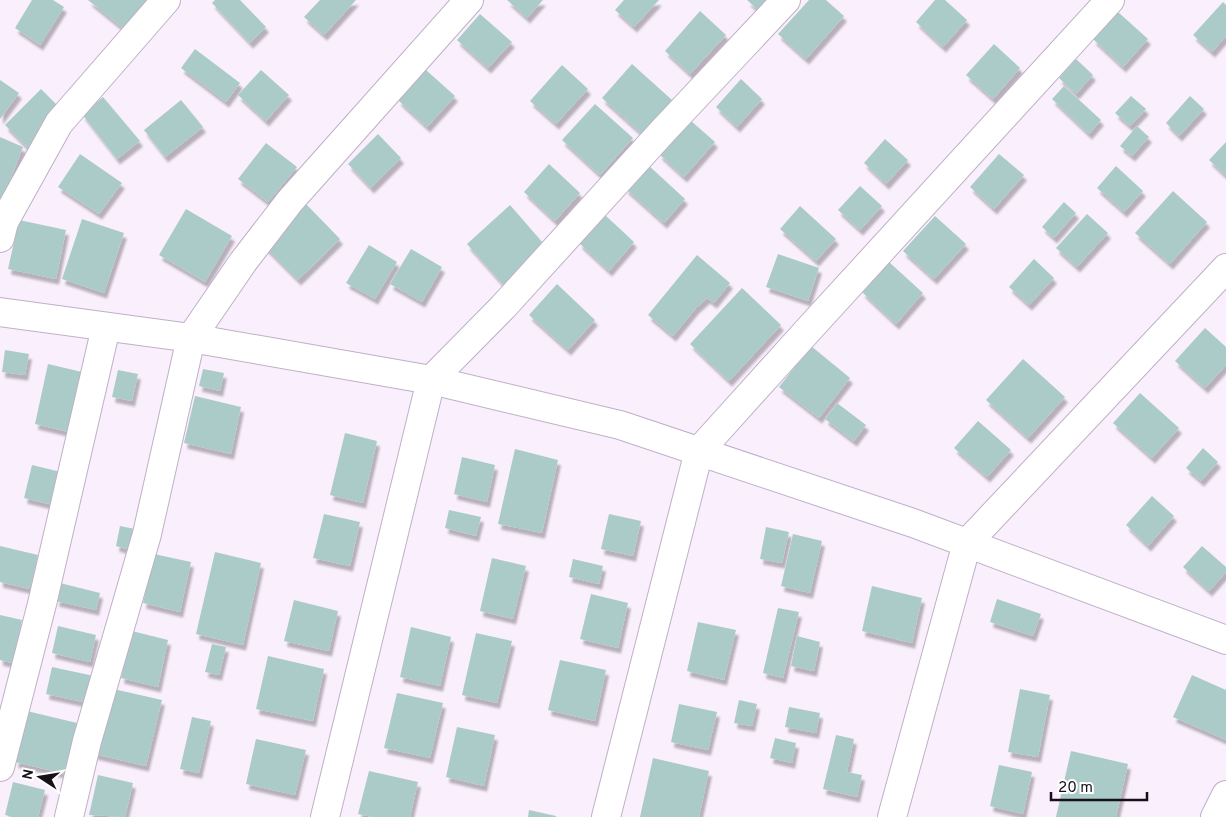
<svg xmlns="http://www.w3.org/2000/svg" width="1226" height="817" font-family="Overpass,sans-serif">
  <defs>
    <filter id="shadow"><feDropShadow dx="3" dy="5.5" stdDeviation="1" flood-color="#0004"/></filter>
  </defs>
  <rect width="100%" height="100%" fill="#f9effd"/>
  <g fill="#abcbc9" filter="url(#shadow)">
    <polygon points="32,0 53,0 64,7 40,45 15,28"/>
    <polygon points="88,0 148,0 125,30"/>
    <polygon points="215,0 240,0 266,27 250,43 212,3"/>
    <polygon points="320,0 356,0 324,35 304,17"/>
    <polygon points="507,0 543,0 527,18"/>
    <polygon points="624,0 659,0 634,27 615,10"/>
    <polygon points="747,0 767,0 758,10"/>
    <polygon points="809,0 826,0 844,16 806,59 778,34"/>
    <polygon points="935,0 945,0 967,20 943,47 916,22"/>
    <polygon points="1223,2 1226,5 1226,36 1212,52 1193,35"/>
    <polygon points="700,11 726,35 690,74 665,51"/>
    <polygon points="1118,12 1148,39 1123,67 1093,39"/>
    <polygon points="480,14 512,42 488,68 457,40"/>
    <polygon points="994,44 1020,68 993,99 966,75"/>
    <polygon points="195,49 240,83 226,102 181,68"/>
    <polygon points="1076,59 1093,75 1076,94 1059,78"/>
    <polygon points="632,64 672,100 642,134 602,98"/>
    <polygon points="562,65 588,89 556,124 530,101"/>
    <polygon points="261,70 289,95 266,121 238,95"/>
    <polygon points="426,70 455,96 427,127 398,100"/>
    <polygon points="741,79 762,99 737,127 716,107"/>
    <polygon points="0,80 19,93 0,119"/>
    <polygon points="1064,86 1101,120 1089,134 1052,99"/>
    <polygon points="41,89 69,117 33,153 5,125"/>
    <polygon points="1131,96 1146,109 1130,126 1115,113"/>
    <polygon points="1190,96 1204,109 1179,136 1166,123"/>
    <polygon points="103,97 140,141 117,159 82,114"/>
    <polygon points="181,100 203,127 165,157 144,130"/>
    <polygon points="595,104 633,138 600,175 562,140"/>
    <polygon points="690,120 715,142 684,177 659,154"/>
    <polygon points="1137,126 1149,137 1132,156 1120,146"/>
    <polygon points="378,134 401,158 371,188 348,164"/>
    <polygon points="0,137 23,147 0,206"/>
    <polygon points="885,139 908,160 886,184 864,163"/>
    <polygon points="1226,142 1226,176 1209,160"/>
    <polygon points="266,143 297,167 268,202 238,179"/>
    <polygon points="80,154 122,183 99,214 58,187"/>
    <polygon points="999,154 1024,175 994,209 970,187"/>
    <polygon points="549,164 580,193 555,221 524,192"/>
    <polygon points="647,164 685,199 664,223 625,188"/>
    <polygon points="1116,166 1143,191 1124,212 1097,188"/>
    <polygon points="860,186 882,206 860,230 838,210"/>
    <polygon points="1173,191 1207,222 1170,264 1135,233"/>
    <polygon points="1064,202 1076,213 1054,238 1042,227"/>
    <polygon points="305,203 340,239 298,280 263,245"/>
    <polygon points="510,205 549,250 506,288 467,244"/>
    <polygon points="800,206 836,239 816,261 780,229"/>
    <polygon points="186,209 232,236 205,282 159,255"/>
    <polygon points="1087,214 1108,233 1077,267 1056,248"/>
    <polygon points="605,215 634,242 609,271 579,243"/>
    <polygon points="935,216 966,244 934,279 903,251"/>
    <polygon points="82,219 124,233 104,293 62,279"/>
    <polygon points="19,220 66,230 56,279 8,269"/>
    <polygon points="369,245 397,262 375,299 346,283"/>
    <polygon points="411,249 442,267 422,302 390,284"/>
    <polygon points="778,254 819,268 808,301 766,287"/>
    <polygon points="697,255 730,283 714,303 707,298 696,308 673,336 648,315"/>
    <polygon points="1034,259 1054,278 1029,305 1009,287"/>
    <polygon points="889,262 923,293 896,324 862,292"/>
    <polygon points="557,284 595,320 568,350 529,315"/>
    <polygon points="742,288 781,325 729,381 690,344"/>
    <polygon points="1205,328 1226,347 1226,365 1205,388 1175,361"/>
    <polygon points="811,346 850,378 819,418 779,387"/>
    <polygon points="5,350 29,354 25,375 2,372"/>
    <polygon points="1023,359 1065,397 1028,438 986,400"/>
    <polygon points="48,364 82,372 69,432 35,424"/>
    <polygon points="203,369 224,373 220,391 199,386"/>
    <polygon points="118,370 138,374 132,401 112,397"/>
    <polygon points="1140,393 1179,428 1152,458 1113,423"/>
    <polygon points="195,396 241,407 231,454 184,443"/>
    <polygon points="837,403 866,425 854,441 825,419"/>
    <polygon points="978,421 1011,450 987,477 954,448"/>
    <polygon points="345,433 377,441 363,503 330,495"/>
    <polygon points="1203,448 1218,462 1201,481 1186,468"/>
    <polygon points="515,449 558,460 542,533 498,524"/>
    <polygon points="462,457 495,465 487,502 454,494"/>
    <polygon points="32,465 61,472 53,505 24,498"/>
    <polygon points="1152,496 1174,516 1148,546 1126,525"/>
    <polygon points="449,510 481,517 476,536 445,528"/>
    <polygon points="324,514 360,522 350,566 313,558"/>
    <polygon points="609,514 641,521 633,556 601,549"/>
    <polygon points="120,526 135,529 130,550 116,546"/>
    <polygon points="766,527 789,532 782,563 760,559"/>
    <polygon points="793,534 822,541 810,593 781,586"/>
    <polygon points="0,546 38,555 30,589 0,582"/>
    <polygon points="1202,546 1226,567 1226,572 1209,591 1183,567"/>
    <polygon points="215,552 261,563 243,645 196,634"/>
    <polygon points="154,554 191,562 180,612 143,603"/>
    <polygon points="492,558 526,566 513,619 480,611"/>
    <polygon points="573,559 603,566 599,584 569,577"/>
    <polygon points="60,583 100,593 96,610 56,601"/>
    <polygon points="872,586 922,598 912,643 862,631"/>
    <polygon points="591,594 628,603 618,648 580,639"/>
    <polygon points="997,599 1041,614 1033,636 990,622"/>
    <polygon points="294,600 338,611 329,651 284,641"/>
    <polygon points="778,608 799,612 783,678 763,673"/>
    <polygon points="0,615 22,620 12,663 0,660"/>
    <polygon points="698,622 736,630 724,680 687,671"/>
    <polygon points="58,626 96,635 90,662 52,653"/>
    <polygon points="411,627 451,637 440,686 400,677"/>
    <polygon points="132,631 168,640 158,687 121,678"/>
    <polygon points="476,633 512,641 497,703 462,695"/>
    <polygon points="797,636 820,642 814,671 791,666"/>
    <polygon points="212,644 226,647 219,675 205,672"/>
    <polygon points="268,656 324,669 313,721 256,709"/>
    <polygon points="560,660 606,670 595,721 548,710"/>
    <polygon points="52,667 94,676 88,703 46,694"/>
    <polygon points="1192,675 1226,690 1226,740 1173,717"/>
    <polygon points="109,688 162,700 146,766 94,754"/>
    <polygon points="1020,689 1050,695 1038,757 1008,752"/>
    <polygon points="397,693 443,703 430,758 384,748"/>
    <polygon points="739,700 757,704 752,726 734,723"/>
    <polygon points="679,704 717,712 708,750 671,742"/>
    <polygon points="789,707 820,713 816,733 785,727"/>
    <polygon points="27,711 77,723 66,774 15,762"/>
    <polygon points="192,717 211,721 199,773 180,769"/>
    <polygon points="457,727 495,735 484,786 446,777"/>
    <polygon points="836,735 854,739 847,772 862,775 857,797 823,789"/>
    <polygon points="775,738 796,743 792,763 770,758"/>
    <polygon points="256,739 306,750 295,795 246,784"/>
    <polygon points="1071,751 1128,764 1116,817 1056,817"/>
    <polygon points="653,758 709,771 699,817 640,817"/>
    <polygon points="999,765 1032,772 1023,814 990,806"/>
    <polygon points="369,771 418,782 410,817 373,817 358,814"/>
    <polygon points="98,775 133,783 125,817 89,815"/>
    <polygon points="13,782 45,790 38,817 13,817 5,815"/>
    <polygon points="529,810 556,816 556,817 528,817"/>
  </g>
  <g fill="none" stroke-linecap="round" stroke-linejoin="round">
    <g stroke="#bfb0c6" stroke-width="30">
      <g id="street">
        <polyline points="0,238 4,222 59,123 166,0"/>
        <polyline points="0,767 42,604 106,327"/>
        <polyline points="69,817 87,741 147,534 191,338 243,262 290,201 469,0"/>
        <polyline points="325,817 431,380 503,307 663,131 786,0"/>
        <polyline points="606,817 699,451 810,328 1110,0"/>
        <polyline points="892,817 967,543 1226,268"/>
        <polyline points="1215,817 1226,795"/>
      </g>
    </g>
    <g stroke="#bfb0c6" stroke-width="30">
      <polyline id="secondary" points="0,312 191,338 431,380 620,425 913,523 1226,640"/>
    </g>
    <use href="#street" stroke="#fff" stroke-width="28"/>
    <use href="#secondary" stroke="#fff" stroke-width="28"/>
  </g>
  <g transform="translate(40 777) rotate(282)" stroke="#ffffff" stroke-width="4" paint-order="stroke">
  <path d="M0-4L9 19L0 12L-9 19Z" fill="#161119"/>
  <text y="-8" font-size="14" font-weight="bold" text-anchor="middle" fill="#161119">N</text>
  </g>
  <path d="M1051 792v8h96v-8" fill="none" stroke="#161119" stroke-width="2.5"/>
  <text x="1058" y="792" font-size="15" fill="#161119" stroke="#ffffff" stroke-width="4" paint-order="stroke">20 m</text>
</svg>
